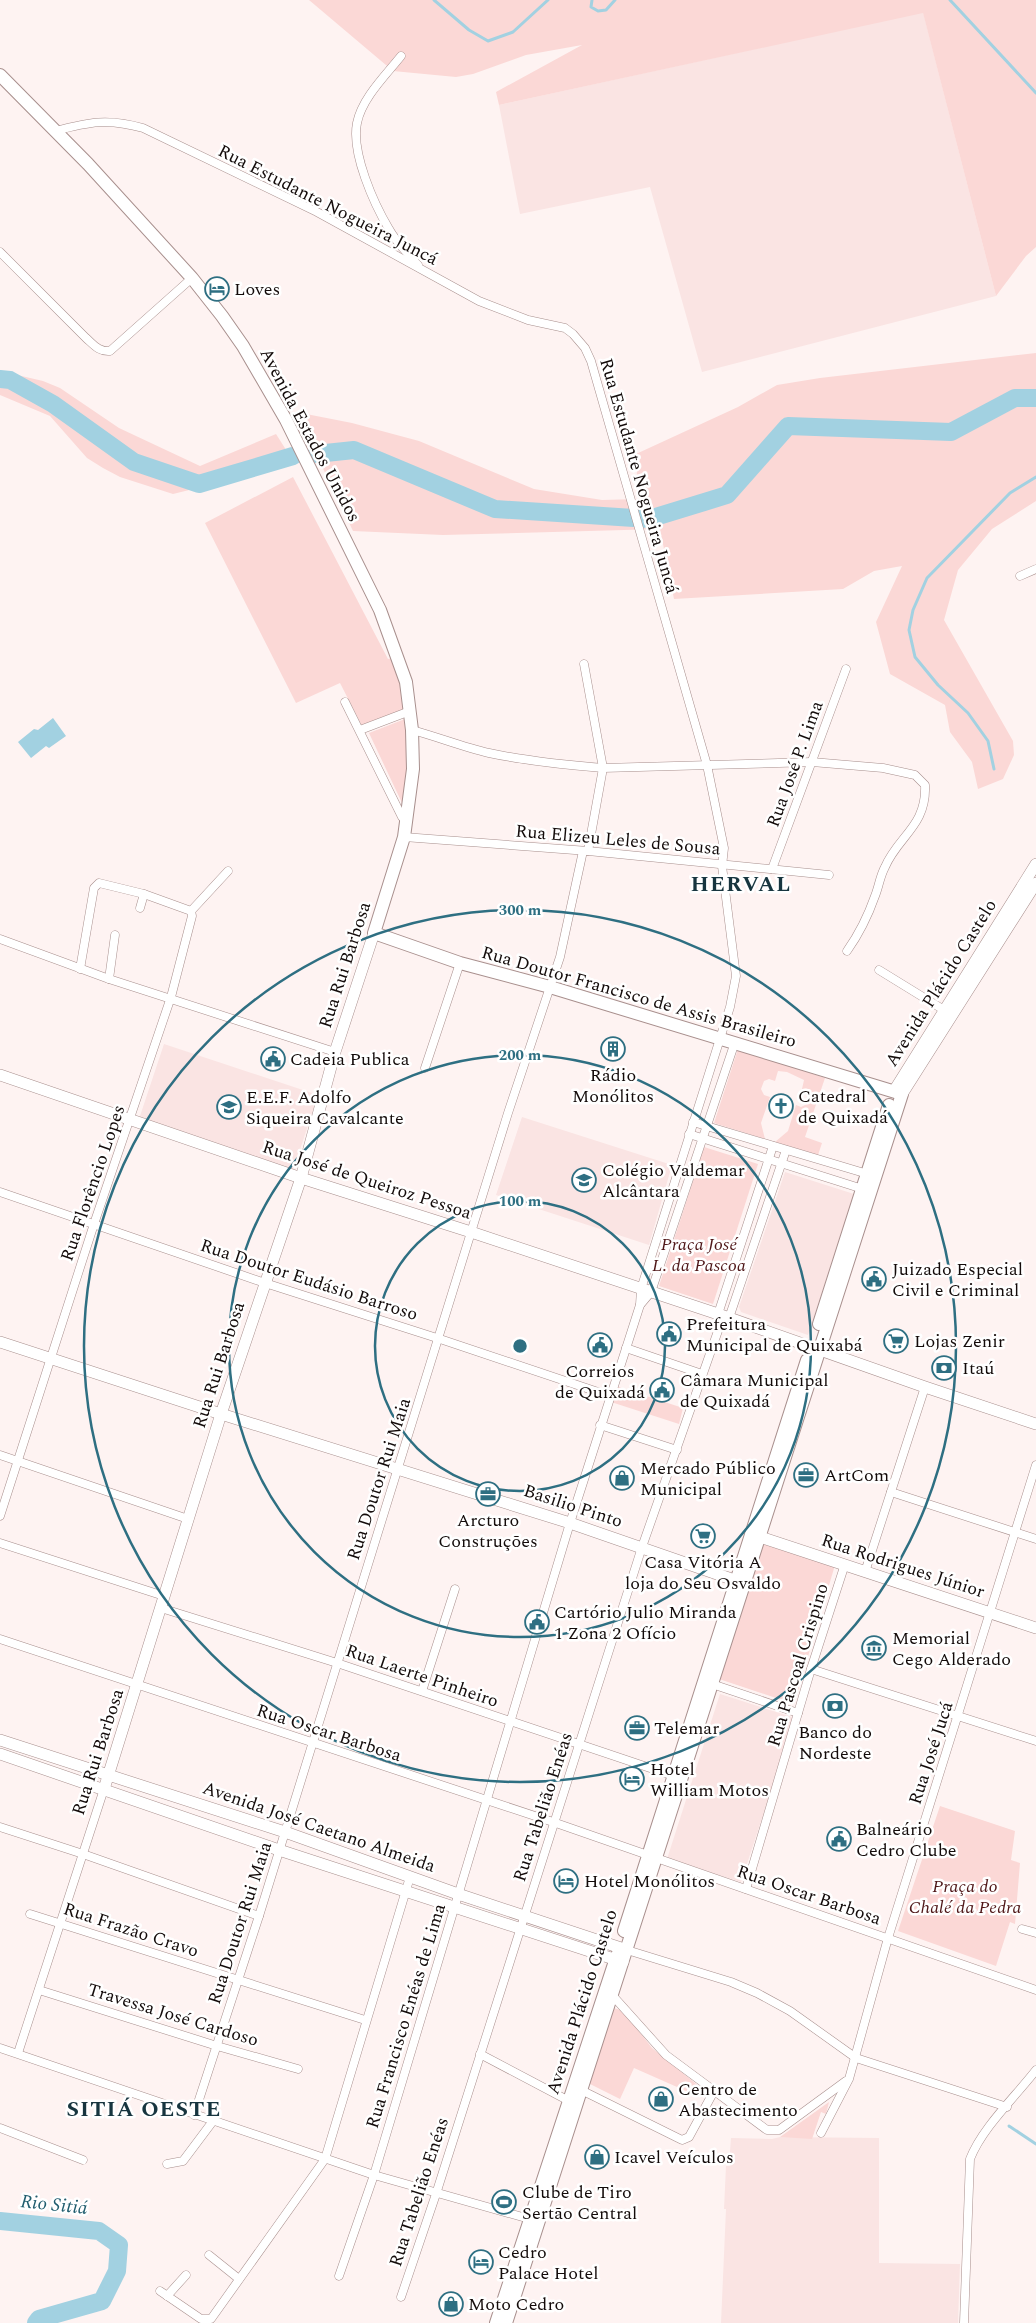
<svg xmlns="http://www.w3.org/2000/svg" width="1036" height="2323" font-family="Spectral,serif">
  <rect width="100%" height="100%" fill="#fef3f2"/>
  <g fill="#fae4e3">
    <polygon points="923,12 996,296 702,372 650,187 520,214 499,105"/>
    <polygon points="164,1044 318,1095 293,1171 139,1119"/>
    <polygon points="522,1117 672,1165 649,1245 496,1195"/>
    <polygon points="785,1172 854,1194 808,1335 741,1312 739,1307"/>
    <polygon points="720,1694 795,1718 741,1882 667,1859"/>
    <polygon points="780,2137 879,2138 879,2263 960,2264 958,2323 721,2323 726,2209 724,2209 726,2166 729,2166 731,2138 772,2139"/>
  </g>
  <g fill="#fbd8d6">
    <polygon points="309,0 1036,0 1036,247 1026,256 996,296 923,13 499,105 496,92 582,45 526,55 473,74 456,77 393,71"/>
    <polygon points="1036,353 1036,501 992,529 958,570 944,620 1013,741 1014,755 1003,779 978,789 972,762 950,732 945,705 890,674 876,622 902,566 874,571 843,589 674,599 660,529 443,535 353,531 296,412 352,423 419,441 534,489 602,500 638,499 636,454 738,407 777,385 820,378"/>
    <polygon points="0,371 43,381 60,388 119,428 200,466 276,434 295,464 173,494 120,477 103,468 87,458 50,416 0,395"/>
    <polygon points="293,477 388,659 392,658 401,684 406,709 362,726 340,683 296,703 205,523"/>
    <polygon points="405,719 408,769 403,805 369,733"/>
    <polygon points="738,1049 825,1078 805,1137 822,1143 818,1155 775,1142 788,1131 796,1105 801,1107 807,1104 810,1096 806,1091 802,1089 804,1080 787,1072 778,1071 775,1081 769,1079 764,1081 761,1089 764,1095 770,1097 761,1123 765,1139 714,1123"/>
    <polygon points="704,1147 758,1164 713,1304 659,1286"/>
    <polygon points="616,1386 683,1408 679,1424 611,1402"/>
    <polygon points="763,1542 835,1565 794,1704 719,1679"/>
    <polygon points="940,1806 1015,1831 1011,1860 1020,1863 1015,1924 1010,1922 996,1966 898,1931"/>
    <polygon points="614,2008 623,2011 652,2048 706,2092 702,2098 634,2068 620,2099 588,2083"/>
    <polygon points="829,2102 826,2114 821,2112 812,2139 780,2137"/>
  </g>
  <polygon fill="#a2d1e1" points="53,718 66,736 49,748 46,746 31,758 18,742 34,729 38,730"/>
  <g fill="none" stroke-linecap="round" stroke-linejoin="round">
    <g stroke="#a2d1e1" stroke-width="3">
      <polyline points="434,0 469,30 488,41 513,32 548,0"/>
      <polyline points="592,0 591,7 598,11 606,10 615,0"/>
      <polyline points="950,0 1036,93"/>
      <polyline points="994,769 988,741 968,713 938,685 915,657 909,630 913,610 927,578 1010,493 1036,477"/>
      <polyline points="1009,2126 1036,2144"/>
    </g>
    <g stroke="#a2d1e1" stroke-width="18">
      <polyline points="0,379 10,380 53,404 134,462 199,484 293,456"/>
      <polyline points="316,454 354,450 495,509 649,519 727,495 788,426 951,432 1015,398 1036,398"/>
      <polyline points="0,2221 99,2231 119,2245 117,2271 102,2301 39,2319 36,2323"/>
    </g>
    <g stroke="#a88f8d" stroke-width="9">
      <g id="street">
        <path d="M 401,56 C 386,75 362,98 357,123 C 351,153 374,204 389,229 C 396,242 408,254 418,265"/>
        <path d="M 55,131 C 89,122 108,118 143,128 L 317,212 L 479,301 L 528,320 L 565,328 L 573,334 L 585,348 L 591,361 L 707,765 L 724,848 L 722,866 L 736,976 L 730,1007 L 641,1289 L 640,1305 L 570,1523 L 374,2175 L 339,2276"/>
        <path d="M 0,252 L 86,338 C 94,345 99,352 110,351 L 192,278"/>
        <polyline points="1020,576 1036,569"/>
        <polyline points="584,664 603,768 588,851"/>
        <polyline points="345,702 402,817 406,821"/>
        <polyline points="360,730 410,711"/>
        <path d="M 412,730 C 438,737 463,747 489,753 C 527,761 565,765 603,768 L 812,762 L 883,768 L 915,775 L 925,785 C 927,826 898,836 885,867 C 880,876 879,886 875,896 C 868,916 859,934 847,951"/>
        <polyline points="404,837 588,851 829,875"/>
        <polyline points="772,869 846,669"/>
        <polyline points="140,908 144,894"/>
        <polyline points="0,939 109,979 335,1052"/>
        <polyline points="80,969 94,888 99,883 144,894 191,911"/>
        <polyline points="879,970 944,1010"/>
        <polyline points="109,979 115,935"/>
        <polyline points="425,1068 460,963"/>
        <polyline points="693,1122 871,1175"/>
        <polyline points="689,1134 866,1190"/>
        <polyline points="0,1192 265,1283 440,1339 610,1396"/>
        <polyline points="640,1305 651,1292 735,1042"/>
        <polyline points="719,1328 718,1314 773,1146"/>
        <polyline points="626,1348 702,1374"/>
        <polyline points="600,1425 677,1450"/>
        <polyline points="0,1455 188,1519"/>
        <polyline points="891,1492 1036,1539"/>
        <polyline points="0,1516 94,1224 171,997 192,916 191,911 228,871"/>
        <polyline points="0,1543 164,1596"/>
        <polyline points="865,1572 925,1387"/>
        <polyline points="161,1608 337,1663 677,1777"/>
        <polyline points="0,1639 553,1822 1036,1990"/>
        <polyline points="811,1669 1036,1741"/>
        <polyline points="709,1683 798,1713"/>
        <polyline points="422,1691 455,1589"/>
        <polyline points="0,1827 83,1854 259,1916"/>
        <polyline points="746,1889 811,1669 845,1564"/>
        <polyline points="30,1914 365,2020"/>
        <polyline points="1022,1929 1036,1933"/>
        <polyline points="627,1950 731,1982 757,1993 790,2011 856,2058 1007,2107"/>
        <polyline points="39,1990 217,2046 298,2069"/>
        <polyline points="613,1996 666,2055 767,2130 779,2130 846,2081"/>
        <polyline points="0,2048 374,2175 533,2220"/>
        <polyline points="18,2053 104,1789"/>
        <polyline points="480,2054 571,2102"/>
        <polyline points="579,2089 682,2140 689,2137 714,2091"/>
        <polyline points="194,2115 259,1916 508,1113 560,957 583,851"/>
        <polyline points="0,2128 83,2160"/>
        <polyline points="821,2133 849,2079 888,1938 1036,1465"/>
        <polyline points="167,2164 183,2161 213,2121"/>
        <polyline points="209,2255 239,2279"/>
        <polyline points="160,2291 201,2319 211,2319 325,2159 410,1877"/>
        <polyline points="167,2296 186,2275"/>
        <polyline points="401,2297 436,2194 642,1547 719,1328 729,1318 786,1150"/>
        <path d="M 964,2323 L 970,2159 C 982,2128 1015,2097 1036,2070"/>
      </g>
    </g>
    <g stroke="#a88f8d" stroke-width="12">
      <g id="secondary">
        <polyline points="0,1075 301,1178 471,1232 718,1314 925,1387 1036,1424"/>
        <polyline points="894,1091 1036,864"/>
        <polyline points="902,1094 1036,883"/>
        <polyline points="0,1342 221,1414 570,1523 743,1583"/>
        <polyline points="751,1534 1036,1628"/>
        <polyline points="0,1740 285,1832 458,1894 627,1950"/>
        <polyline points="0,1754 279,1850 623,1962"/>
        <polyline points="104,1789 221,1414 301,1178 335,1052 374,933"/>
      </g>
    </g>
    <g stroke="#a88f8d" stroke-width="14">
      <g id="primary">
        <polyline points="0,75 88,164 192,278 222,316 243,346 286,420 380,610 406,682 412,730 413,769 404,837 374,933 460,963 550,987 902,1094 506,2323"/>
        <polyline points="819,1324 889,1105"/>
        <polyline points="624,1931 807,1360"/>
        <polyline points="496,2323 617,1955"/>
      </g>
    </g>
    <use href="#street" stroke="#fff" stroke-width="8"/>
    <use href="#secondary" stroke="#fff" stroke-width="11"/>
    <use href="#primary" stroke="#fff" stroke-width="12"/>
  </g>
  <g fill="none" stroke="#2e6f82" stroke-width="2.5">
    <circle cx="520" cy="1346" r="145"/>
    <circle cx="520" cy="1346" r="291"/>
    <circle cx="520" cy="1346" r="436"/>
  </g>
  <defs>
    <g id="hotel-ring" transform="scale(1.25)"><circle r="9.5" fill="#fff" stroke="#2e6f82" stroke-width="1.5"/><path d="M-6-4.5h1.5V1H6V5H4.5V3h-9V5H-6ZM-4 0a1.8 1.8 0 1 1 3.6 0ZM.5 0V-2.5h3Q6-2.5 6 0Z" fill="#2e6f82"/></g>
    <g id="building-ring" transform="scale(1.25)"><circle r="9.5" fill="#fff" stroke="#2e6f82" stroke-width="1.5"/><path d="M-4-6H4V6H1V3H-1V6H-4ZM-2.5-4.3h1.7v1.8h-1.7ZM.8-4.3h1.7v1.8H.8ZM-2.5-1h1.7V.8h-1.7ZM.8-1h1.7V.8H.8Z" fill="#2e6f82"/></g>
    <g id="civic-ring" transform="scale(1.25)"><circle r="9.5" fill="#fff" stroke="#2e6f82" stroke-width="1.5"/><path d="M-.6-6.5H3V-4.5H.6V-3L4-1V1h2V6H-6V1h2V-1L-.6-3ZM-1.2 2.5V6h2.4V2.5Z" fill="#2e6f82"/></g>
    <g id="church-ring" transform="scale(1.25)"><circle r="9.5" fill="#fff" stroke="#2e6f82" stroke-width="1.5"/><path d="M-1.2-6h2.4v3.5h3.3v2.4h-3.3V6h-2.4V-.1h-3.3v-2.4h3.3Z" fill="#2e6f82"/></g>
    <g id="school-ring" transform="scale(1.25)"><circle r="9.5" fill="#fff" stroke="#2e6f82" stroke-width="1.5"/><path d="M0-5L7-2L0 1L-7-2ZM-4 1L0 2.5L4 1V4Q0 6-4 4Z" fill="#2e6f82"/></g>
    <g id="supermarket-ring" transform="scale(1.25)"><circle r="9.5" fill="#fff" stroke="#2e6f82" stroke-width="1.5"/><path d="M-6-5.5h2.5l.6 2H6L4.5 2H-2.5L-4.4-4H-6ZM-1.5 3.2a1.3 1.3 0 1 0 .1 0ZM3 3.2a1.3 1.3 0 1 0 .1 0Z" fill="#2e6f82"/></g>
    <g id="bank-ring" transform="scale(1.25)"><circle r="9.5" fill="#fff" stroke="#2e6f82" stroke-width="1.5"/><path d="M-6-4H6V4H-6ZM0-2.3a2.3 2.3 0 1 0 0 4.6a2.3 2.3 0 1 0 0-4.6Z" fill="#2e6f82"/></g>
    <g id="office-ring" transform="scale(1.25)"><circle r="9.5" fill="#fff" stroke="#2e6f82" stroke-width="1.5"/><path d="M-6-3h4V-5.5h4V-3h4V5H-6ZM-1-4.5V-3h2v-1.5ZM-6 0V1H6V0Z" fill="#2e6f82"/></g>
    <g id="shop-ring" transform="scale(1.25)"><circle r="9.5" fill="#fff" stroke="#2e6f82" stroke-width="1.5"/><path d="M-5-2.5h2.3a2.7 3.5 0 0 1 5.4 0H5L5.5 6h-11ZM-1.5-2.5h3a1.5 2.3 0 0 0-3 0Z" fill="#2e6f82"/></g>
    <g id="museum-ring" transform="scale(1.25)"><circle r="9.5" fill="#fff" stroke="#2e6f82" stroke-width="1.5"/><path d="M0-6L6-3V-2H-6V-3ZM-5-1h2V3h-2ZM-1-1h2V3h-2ZM3-1h2V3H3ZM-6 4H6V6H-6Z" fill="#2e6f82"/></g>
    <g id="stadium-ring" transform="scale(1.25)"><circle r="9.5" fill="#fff" stroke="#2e6f82" stroke-width="1.5"/><path d="M0-5a6.5 5 0 1 0 0 10a6.5 5 0 1 0 0-10ZM-3.5-1.8h7v3.6h-7Z" fill="#2e6f82"/></g>
  </defs>
  <g fill-rule="evenodd">
    <use href="#hotel-ring" x="217" y="289"/>
    <use href="#building-ring" x="613" y="1049"/>
    <use href="#civic-ring" x="273" y="1059"/>
    <use href="#church-ring" x="781" y="1106"/>
    <use href="#school-ring" x="229" y="1107"/>
    <use href="#school-ring" x="584" y="1180"/>
    <use href="#civic-ring" x="874" y="1279"/>
    <use href="#civic-ring" x="669" y="1334"/>
    <use href="#supermarket-ring" x="896" y="1341"/>
    <use href="#civic-ring" x="600" y="1345"/>
    <use href="#bank-ring" x="944" y="1368"/>
    <use href="#civic-ring" x="662" y="1390"/>
    <use href="#office-ring" x="806" y="1475"/>
    <use href="#shop-ring" x="622" y="1478"/>
    <use href="#office-ring" x="488" y="1494"/>
    <use href="#supermarket-ring" x="703" y="1536"/>
    <use href="#civic-ring" x="537" y="1622"/>
    <use href="#museum-ring" x="874" y="1648"/>
    <use href="#bank-ring" x="835" y="1706"/>
    <use href="#office-ring" x="637" y="1728"/>
    <use href="#hotel-ring" x="632" y="1779"/>
    <use href="#civic-ring" x="839" y="1839"/>
    <use href="#hotel-ring" x="566" y="1881"/>
    <use href="#shop-ring" x="661" y="2099"/>
    <use href="#shop-ring" x="597" y="2157"/>
    <use href="#stadium-ring" x="504" y="2202"/>
    <use href="#hotel-ring" x="481" y="2262"/>
    <use href="#shop-ring" x="451" y="2304"/>
  </g>
  <g text-anchor="middle" dominant-baseline="central" stroke-width="5" stroke-linejoin="round" paint-order="stroke">
    <g font-size="18" fill="#130b0a" stroke="#fff">
      <text transform="translate(328 205) rotate(27)">Rua Estudante Nogueira Juncá</text>
      <text transform="translate(310 435) rotate(62)">Avenida Estados Unidos</text>
      <text transform="translate(639 476) rotate(74)">Rua Estudante Nogueira Juncá</text>
      <text transform="translate(795 764) rotate(-70)">Rua José P. Lima</text>
      <text transform="translate(618 840) rotate(5)">Rua Elizeu Leles de Sousa</text>
      <text transform="translate(345 965) rotate(-72)">Rua Rui Barbosa</text>
      <text transform="translate(941 983) rotate(-58)">Avenida Plácido Castelo</text>
      <text transform="translate(639 997) rotate(16)">Rua Doutor Francisco de Assis Brasileiro</text>
      <text transform="translate(367 1180) rotate(18)">Rua José de Queiroz Pessoa</text>
      <text transform="translate(93 1183) rotate(-71)">Rua Florêncio Lopes</text>
      <text transform="translate(309 1280) rotate(18)">Rua Doutor Eudásio Barroso</text>
      <text transform="translate(219 1365) rotate(-72)">Rua Rui Barbosa</text>
      <text transform="translate(379 1479) rotate(-72)">Rua Doutor Rui Maia</text>
      <text transform="translate(573 1506) rotate(18)">Basilio Pinto</text>
      <text transform="translate(903 1566) rotate(18)">Rua Rodrigues Júnior</text>
      <text transform="translate(798 1665) rotate(-73)">Rua Pascoal Crispino</text>
      <text transform="translate(422 1676) rotate(19)">Rua Laerte Pinheiro</text>
      <text transform="translate(329 1733) rotate(18)">Rua Oscar Barbosa</text>
      <text transform="translate(98 1752) rotate(-72)">Rua Rui Barbosa</text>
      <text transform="translate(931 1753) rotate(-72)">Rua José Jucá</text>
      <text transform="translate(543 1807) rotate(-72)">Rua Tabelião Enéas</text>
      <text transform="translate(319 1827) rotate(19)">Avenida José Caetano Almeida</text>
      <text transform="translate(809 1895) rotate(19)">Rua Oscar Barbosa</text>
      <text transform="translate(240 1923) rotate(-72)">Rua Doutor Rui Maia</text>
      <text transform="translate(131 1930) rotate(18)">Rua Frazão Cravo</text>
      <text transform="translate(582 2002) rotate(-72)">Avenida Plácido Castelo</text>
      <text transform="translate(173 2015) rotate(17)">Travessa José Cardoso</text>
      <text transform="translate(406 2016) rotate(-73)">Rua Francisco Enéas de Lima</text>
      <text transform="translate(419 2192) rotate(-72)">Rua Tabelião Enéas</text>
    </g>
    <g font-size="18" fill="#130b0a" stroke="#fff" text-anchor="start">
      <text x="234" y="289">Loves</text>
      <text x="290" y="1059">Cadeia Publica</text>
      <text x="613" y="1075" text-anchor="middle">Rádio<tspan x="613" dy="21">Monólitos</tspan></text>
      <text x="798" y="1096">Catedral<tspan x="798" dy="21">de Quixadá</tspan></text>
      <text x="246" y="1097">E.E.F. Adolfo<tspan x="246" dy="21">Siqueira Cavalcante</tspan></text>
      <text x="602" y="1170">Colégio Valdemar<tspan x="602" dy="21">Alcântara</tspan></text>
      <text x="892" y="1269">Juizado Especial<tspan x="892" dy="21">Civil e Criminal</tspan></text>
      <text x="686" y="1324">Prefeitura<tspan x="686" dy="21">Municipal de Quixabá</tspan></text>
      <text x="914" y="1341">Lojas Zenir</text>
      <text x="962" y="1368">Itaú</text>
      <text x="600" y="1371" text-anchor="middle">Correios<tspan x="600" dy="21">de Quixadá</tspan></text>
      <text x="680" y="1380">Câmara Municipal<tspan x="680" dy="21">de Quixadá</tspan></text>
      <text x="640" y="1468">Mercado Público<tspan x="640" dy="21">Municipal</tspan></text>
      <text x="824" y="1475">ArtCom</text>
      <text x="488" y="1520" text-anchor="middle">Arcturo<tspan x="488" dy="21">Construções</tspan></text>
      <text x="703" y="1562" text-anchor="middle">Casa Vitória A<tspan x="703" dy="21">loja do Seu Osvaldo</tspan></text>
      <text x="554" y="1612">Cartório Julio Miranda<tspan x="554" dy="21">1 Zona 2 Ofício</tspan></text>
      <text x="892" y="1638">Memorial<tspan x="892" dy="21">Cego Alderado</tspan></text>
      <text x="654" y="1728">Telemar</text>
      <text x="835" y="1732" text-anchor="middle">Banco do<tspan x="835" dy="21">Nordeste</tspan></text>
      <text x="650" y="1769">Hotel<tspan x="650" dy="21">William Motos</tspan></text>
      <text x="856" y="1829">Balneário<tspan x="856" dy="21">Cedro Clube</tspan></text>
      <text x="584" y="1881">Hotel Monólitos</text>
      <text x="678" y="2089">Centro de<tspan x="678" dy="21">Abastecimento</tspan></text>
      <text x="614" y="2157">Icavel Veículos</text>
      <text x="522" y="2192">Clube de Tiro<tspan x="522" dy="21">Sertão Central</tspan></text>
      <text x="498" y="2252">Cedro<tspan x="498" dy="21">Palace Hotel</tspan></text>
      <text x="468" y="2304">Moto Cedro</text>
    </g>
    <g font-size="18" font-style="italic" fill="#4f1718" stroke="#fff">
      <text x="699" y="1244">Praça José<tspan x="699" dy="21">L. da Pascoa</tspan></text>
      <text x="965" y="1886">Praça do<tspan x="965" dy="21">Chalé da Pedra</tspan></text>
    </g>
    <g font-size="19" font-style="italic" fill="#205d6e" stroke="#fff">
      <text transform="translate(54 2205) rotate(6)">Rio Sitiá</text>
    </g>
    <g font-size="22" font-weight="bold" letter-spacing="1" fill="#17353f" stroke="#fff">
      <text x="741" y="884">HERVAL</text>
      <text x="144" y="2109">SITIÁ OESTE</text>
    </g>
  </g>
  <circle cx="520" cy="1346" r="8" fill="#2e6f82" stroke="#fff" stroke-width="2.5"/>
  <g font-size="15" text-anchor="middle" font-weight="bold" fill="#2e6f82" stroke="#fff" stroke-width="5" stroke-linejoin="round" paint-order="stroke">
    <text x="520" y="915">300 m</text>
    <text x="520" y="1060">200 m</text>
    <text x="520" y="1206">100 m</text>
  </g>
</svg>
